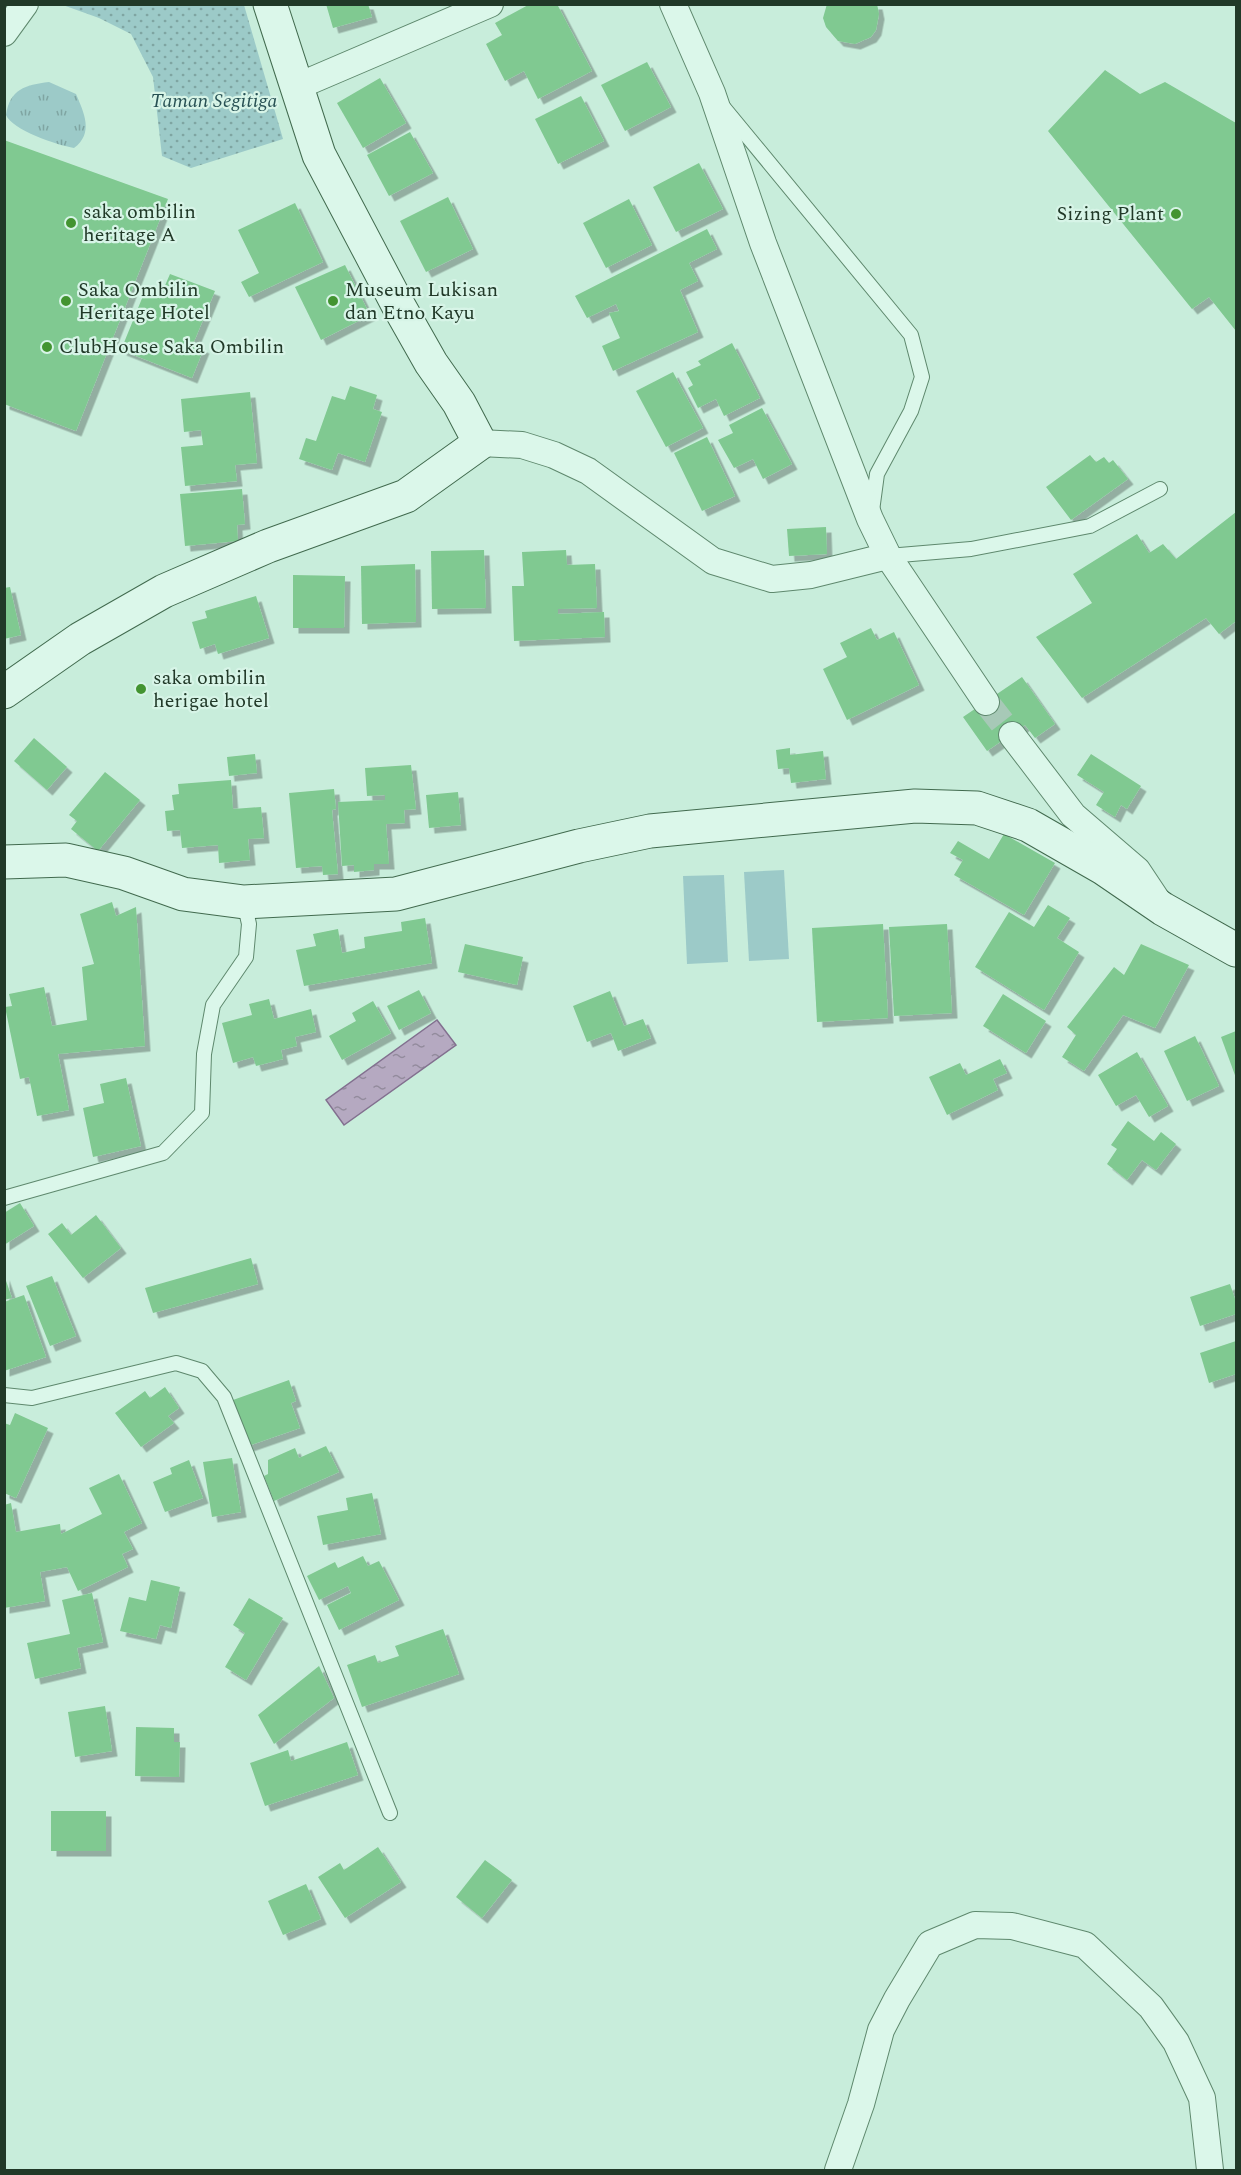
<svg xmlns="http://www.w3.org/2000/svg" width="1241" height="2175" font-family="Spectral,serif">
  <defs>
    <pattern id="grass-tufts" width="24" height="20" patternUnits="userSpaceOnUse" patternTransform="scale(1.5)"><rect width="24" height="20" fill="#9ccac8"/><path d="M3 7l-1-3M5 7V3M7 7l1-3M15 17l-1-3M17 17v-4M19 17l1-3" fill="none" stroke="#7fa5a2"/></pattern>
    <pattern id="park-dots" width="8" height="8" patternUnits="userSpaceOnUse" patternTransform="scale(1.5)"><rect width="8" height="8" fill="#9ccac8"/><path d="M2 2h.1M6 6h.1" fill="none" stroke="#7fa5a2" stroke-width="1.8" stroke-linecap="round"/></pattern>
    <pattern id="water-ripples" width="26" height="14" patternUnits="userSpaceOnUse" patternTransform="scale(1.5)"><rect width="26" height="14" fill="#b5a9c1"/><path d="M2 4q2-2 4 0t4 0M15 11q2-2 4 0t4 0" fill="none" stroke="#938b9d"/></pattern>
    <filter id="shadow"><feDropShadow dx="5.5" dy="5.5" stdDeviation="0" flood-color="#0004"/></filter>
  </defs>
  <rect width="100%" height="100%" fill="#c8eddb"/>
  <path fill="url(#grass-tufts)" d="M 49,82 L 76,94 C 84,113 94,133 74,148 C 57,145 12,130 6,115 C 10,89 25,85 49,82 Z"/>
  <polygon fill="url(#park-dots)" points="60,4 244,5 283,139 191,168 162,156 153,77 131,34 99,18"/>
  <g fill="#9ccac8">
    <polygon points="784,870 789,959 749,961 744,872"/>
    <polygon points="724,875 728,962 687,964 683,876"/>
  </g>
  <polygon fill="url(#water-ripples)" stroke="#82708f" stroke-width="1.5" points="437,1020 456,1045 344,1125 326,1100"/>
  <g fill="#80c991" filter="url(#shadow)">
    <polygon points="326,4 368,4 372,17 333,28"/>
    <polygon points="530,4 557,4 592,71 538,99 524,71 505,81 486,44 502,35 495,23"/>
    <polygon points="827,4 877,4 879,14 876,30 871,37 855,44 838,41 826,27 823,18"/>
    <polygon points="647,62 671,107 625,131 601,85"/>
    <polygon points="1105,70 1140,94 1165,82 1236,123 1236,331 1209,297 1192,309 1048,131"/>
    <polygon points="380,78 406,123 363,148 337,103"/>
    <polygon points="581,96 604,141 558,164 535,119"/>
    <polygon points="410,132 433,173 389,196 367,155"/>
    <polygon points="4,140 168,199 76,431 4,404"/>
    <polygon points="699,163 723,209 676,232 653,187"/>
    <polygon points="448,197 473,249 426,272 400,221"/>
    <polygon points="629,199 652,245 606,268 583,223"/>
    <polygon points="295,203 323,262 249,297 241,282 259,273 238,230"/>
    <polygon points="707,229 717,249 689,263 698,281 680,290 698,332 613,371 602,346 620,338 609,313 619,311 616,304 587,318 575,296"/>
    <polygon points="345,265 370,315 321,340 295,287"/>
    <polygon points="170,274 215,291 193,344 204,348 192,378 121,350 145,291 160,297"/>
    <polygon points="732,343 760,398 724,416 716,399 698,408 688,388 693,385 686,372 701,365 698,361"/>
    <polygon points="673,372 703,428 666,447 636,391"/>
    <polygon points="350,386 377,395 373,409 382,412 365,462 338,453 332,470 299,459 306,438 316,441 332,396 345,400"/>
    <polygon points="250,392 257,463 235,465 237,481 185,486 181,447 203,445 201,430 184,432 181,399"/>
    <polygon points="762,408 792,464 763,479 753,459 734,468 718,440 733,433 729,425"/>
    <polygon points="707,437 735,496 702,511 674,453"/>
    <polygon points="1090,455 1096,462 1104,457 1109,463 1113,460 1128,479 1071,520 1046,487"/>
    <polygon points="242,489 245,524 237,525 238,541 185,546 180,494"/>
    <polygon points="1236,512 1236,621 1219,634 1206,618 1082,698 1036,637 1092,603 1073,574 1137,534 1149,553 1163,544 1176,559"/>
    <polygon points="826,527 827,554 789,556 787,529"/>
    <polygon points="484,550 486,608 432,609 431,551"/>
    <polygon points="566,550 567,565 595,564 597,608 558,609 558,614 604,612 605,637 514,641 512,586 524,586 522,552"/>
    <polygon points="415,564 416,622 362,624 361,566"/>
    <polygon points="293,575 345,576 344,628 293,628"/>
    <polygon points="10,587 21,635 4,639 4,588"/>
    <polygon points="256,596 269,638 218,654 215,644 200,649 192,622 207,618 205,611"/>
    <polygon points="871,628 877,640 894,632 919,685 847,720 823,669 847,657 840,643"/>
    <polygon points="1022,677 1055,724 1035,738 1025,725 987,751 963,717"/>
    <polygon points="34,738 67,767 47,790 14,761"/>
    <polygon points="790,748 790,755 823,751 826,779 791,783 789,768 778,769 776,750"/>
    <polygon points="255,754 257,773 229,776 227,757"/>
    <polygon points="1091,754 1141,786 1127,809 1121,805 1115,817 1096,805 1104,792 1077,775"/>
    <polygon points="411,765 416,809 404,810 405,823 386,824 389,864 374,864 374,870 354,872 354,865 342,866 338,802 385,800 385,795 367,796 365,768"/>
    <polygon points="105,772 140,800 98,851 71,829 77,821 69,815"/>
    <polygon points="231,780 233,809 261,807 264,838 248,839 250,860 219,863 218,845 182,848 180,830 167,831 165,811 174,810 172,795 179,794 178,784"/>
    <polygon points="334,789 336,809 332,810 338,874 323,875 322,866 296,868 289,793"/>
    <polygon points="458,792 461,825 429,828 426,795"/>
    <polygon points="1004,834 1055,863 1024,915 954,875 963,860 950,853 958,841 989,859"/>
    <polygon points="112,902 116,916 136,907 145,1046 58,1054 69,1110 37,1116 29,1077 20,1079 5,1007 12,1006 9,994 44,987 52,1026 87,1020 82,967 94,964 80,914"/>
    <polygon points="1048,905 1070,918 1057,938 1079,952 1044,1010 975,967 1009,912 1034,927"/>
    <polygon points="425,918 432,963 304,986 296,950 316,946 313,934 338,929 342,953 365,948 364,937 402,931 401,922"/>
    <polygon points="883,924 888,1018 817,1022 812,928"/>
    <polygon points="947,924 952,1013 894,1016 889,927"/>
    <polygon points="465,944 523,957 517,985 458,972"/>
    <polygon points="1141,944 1189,965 1155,1028 1123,1015 1084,1071 1062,1057 1076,1035 1067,1027 1114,967 1124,975"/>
    <polygon points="419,990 431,1013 399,1030 387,1006"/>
    <polygon points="610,991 624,1026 643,1019 651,1038 618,1051 611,1033 587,1042 573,1006"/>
    <polygon points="1003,994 1046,1021 1026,1053 983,1026"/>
    <polygon points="269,999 274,1019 311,1009 316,1032 295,1037 297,1046 281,1050 283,1059 256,1066 253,1057 233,1063 222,1023 252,1015 249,1004"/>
    <polygon points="373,1001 391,1033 342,1060 329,1036 356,1021 352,1013"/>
    <polygon points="1236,1031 1236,1078 1221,1037"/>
    <polygon points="1195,1036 1219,1086 1187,1101 1164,1051"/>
    <polygon points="1137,1052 1168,1106 1149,1117 1136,1095 1116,1106 1098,1075"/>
    <polygon points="1000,1059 1007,1073 993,1079 998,1090 947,1115 929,1077 960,1063 966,1075"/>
    <polygon points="126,1078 141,1146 93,1157 83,1108 104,1103 100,1084"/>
    <polygon points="1128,1121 1154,1141 1161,1132 1176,1144 1156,1170 1142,1160 1127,1180 1107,1164 1117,1149 1111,1145"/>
    <polygon points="20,1203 34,1226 4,1245 4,1213"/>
    <polygon points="96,1215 121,1248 83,1278 48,1234 62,1223 71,1235"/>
    <polygon points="251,1258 258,1284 153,1313 145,1288"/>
    <polygon points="4,1275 12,1298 4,1300"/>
    <polygon points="52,1276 76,1336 50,1346 26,1286"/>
    <polygon points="1230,1284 1236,1302 1236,1314 1200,1326 1190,1297"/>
    <polygon points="24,1295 46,1357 4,1371 4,1302"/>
    <polygon points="1236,1341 1236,1374 1209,1383 1200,1353"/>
    <polygon points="289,1380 296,1401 291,1403 300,1428 248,1446 233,1400"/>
    <polygon points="165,1387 179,1408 168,1416 174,1423 141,1447 115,1413 145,1391 150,1398"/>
    <polygon points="15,1413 48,1428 16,1498 4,1493 4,1423 10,1425"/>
    <polygon points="326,1446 339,1472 274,1501 264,1476 268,1474 268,1460 295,1448 299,1458"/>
    <polygon points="232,1458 241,1512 212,1517 203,1462"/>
    <polygon points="189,1460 203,1498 165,1512 153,1482 172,1474 170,1468"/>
    <polygon points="119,1474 142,1523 124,1532 133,1549 122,1554 128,1567 78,1591 67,1567 40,1572 45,1601 4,1608 4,1505 11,1503 16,1532 60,1524 61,1534 102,1514 89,1488"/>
    <polygon points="372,1493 381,1534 323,1545 317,1516 348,1510 346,1498"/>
    <polygon points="363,1556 368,1566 379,1561 399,1600 339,1630 327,1605 351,1593 348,1586 319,1600 307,1576 335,1562 338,1568"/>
    <polygon points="151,1580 180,1587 171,1628 160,1625 156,1639 120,1631 129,1597 146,1601"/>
    <polygon points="92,1593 103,1642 77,1648 81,1668 35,1679 27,1643 70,1634 62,1600"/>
    <polygon points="249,1598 283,1618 246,1680 225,1667 245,1633 233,1625"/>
    <polygon points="443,1629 459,1674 362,1707 347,1665 375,1655 378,1663 399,1656 395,1646"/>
    <polygon points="319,1666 334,1698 274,1744 258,1715"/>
    <polygon points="105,1706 112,1751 75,1757 68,1712"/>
    <polygon points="136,1727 174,1728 174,1742 180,1742 179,1777 135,1776"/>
    <polygon points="347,1742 358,1775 265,1806 250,1763 288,1750 291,1761"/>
    <rect x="51" y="1811" width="55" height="40"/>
    <polygon points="378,1847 401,1882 345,1918 318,1877 340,1863 344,1870"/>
    <polygon points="485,1860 512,1880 482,1918 456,1897"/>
    <polygon points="306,1884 321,1919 283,1935 268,1901"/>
  </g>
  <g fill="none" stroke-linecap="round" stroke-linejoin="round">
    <polyline stroke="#a7c9b7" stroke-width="26" stroke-dasharray="26 13" stroke-linecap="butt" points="986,702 1012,735"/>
    <g stroke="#5e886d" stroke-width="16">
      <g id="service">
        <polyline points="724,108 911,335 922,377 911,411 877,474 872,511"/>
        <polyline points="888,556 971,549 1090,526 1160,489"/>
        <polyline points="4,1198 163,1153 202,1113 204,1054 213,1005 246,957 249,924 244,902"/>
        <polyline points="4,1395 32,1398 176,1363 202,1371 224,1397 390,1813"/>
      </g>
    </g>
    <g stroke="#5e886d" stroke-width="28">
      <g id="minor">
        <polyline points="673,4 712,93 763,243 870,519 888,556 986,702"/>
        <polyline points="4,33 25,4"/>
        <polyline points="296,87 490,4"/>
        <polyline points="480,443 522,445 554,455 588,471 713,561 772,579 811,575 888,556"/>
        <polyline points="1012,735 1073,815 1137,870 1157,900"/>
        <polyline points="838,2170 861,2104 881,2030 897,1999 930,1944 975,1925 1012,1926 1085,1945 1151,2007 1176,2042 1202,2098 1210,2170"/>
      </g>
    </g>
    <g stroke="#416a4e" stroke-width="35">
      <g id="secondary">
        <polyline points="4,692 80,639 164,591 268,546 406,496 480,443 459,403 431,363 397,303 319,155 270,4"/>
        <polyline points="4,862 66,860 124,873 183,894 244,902 396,894 579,846 650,831 915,806 977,808 1028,825 1103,868 1163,909 1236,950"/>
      </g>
    </g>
    <use href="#service" stroke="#dbf7ea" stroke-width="14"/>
    <use href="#minor" stroke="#dbf7ea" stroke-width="26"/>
    <use href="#secondary" stroke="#dbf7ea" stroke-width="33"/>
  </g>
  <g fill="#439431" stroke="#d7f4e7" stroke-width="2">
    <circle cx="1176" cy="214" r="6"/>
    <circle cx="71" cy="223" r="6"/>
    <circle cx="66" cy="301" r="6"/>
    <circle cx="333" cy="301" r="6"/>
    <circle cx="47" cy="347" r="6"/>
    <circle cx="141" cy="689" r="6"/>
  </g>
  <g text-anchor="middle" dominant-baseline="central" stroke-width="4.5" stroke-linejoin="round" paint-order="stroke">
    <g font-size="20" font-style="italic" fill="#285154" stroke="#d7f4e7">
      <text x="214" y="101">Taman Segitiga</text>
    </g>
    <g font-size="20" fill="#213928" stroke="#d7f4e7" text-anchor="start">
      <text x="83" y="212">saka ombilin<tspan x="83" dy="23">heritage A</tspan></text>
      <text x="1164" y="214" text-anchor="end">Sizing Plant</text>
      <text x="78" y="290">Saka Ombilin<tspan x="78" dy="23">Heritage Hotel</tspan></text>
      <text x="345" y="290">Museum Lukisan<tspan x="345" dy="23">dan Etno Kayu</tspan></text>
      <text x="59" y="347">ClubHouse Saka Ombilin</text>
      <text x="153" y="678">saka ombilin<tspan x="153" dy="23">herigae hotel</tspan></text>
    </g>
  </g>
  <rect width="1241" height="2175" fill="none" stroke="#213928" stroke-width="12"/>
</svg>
